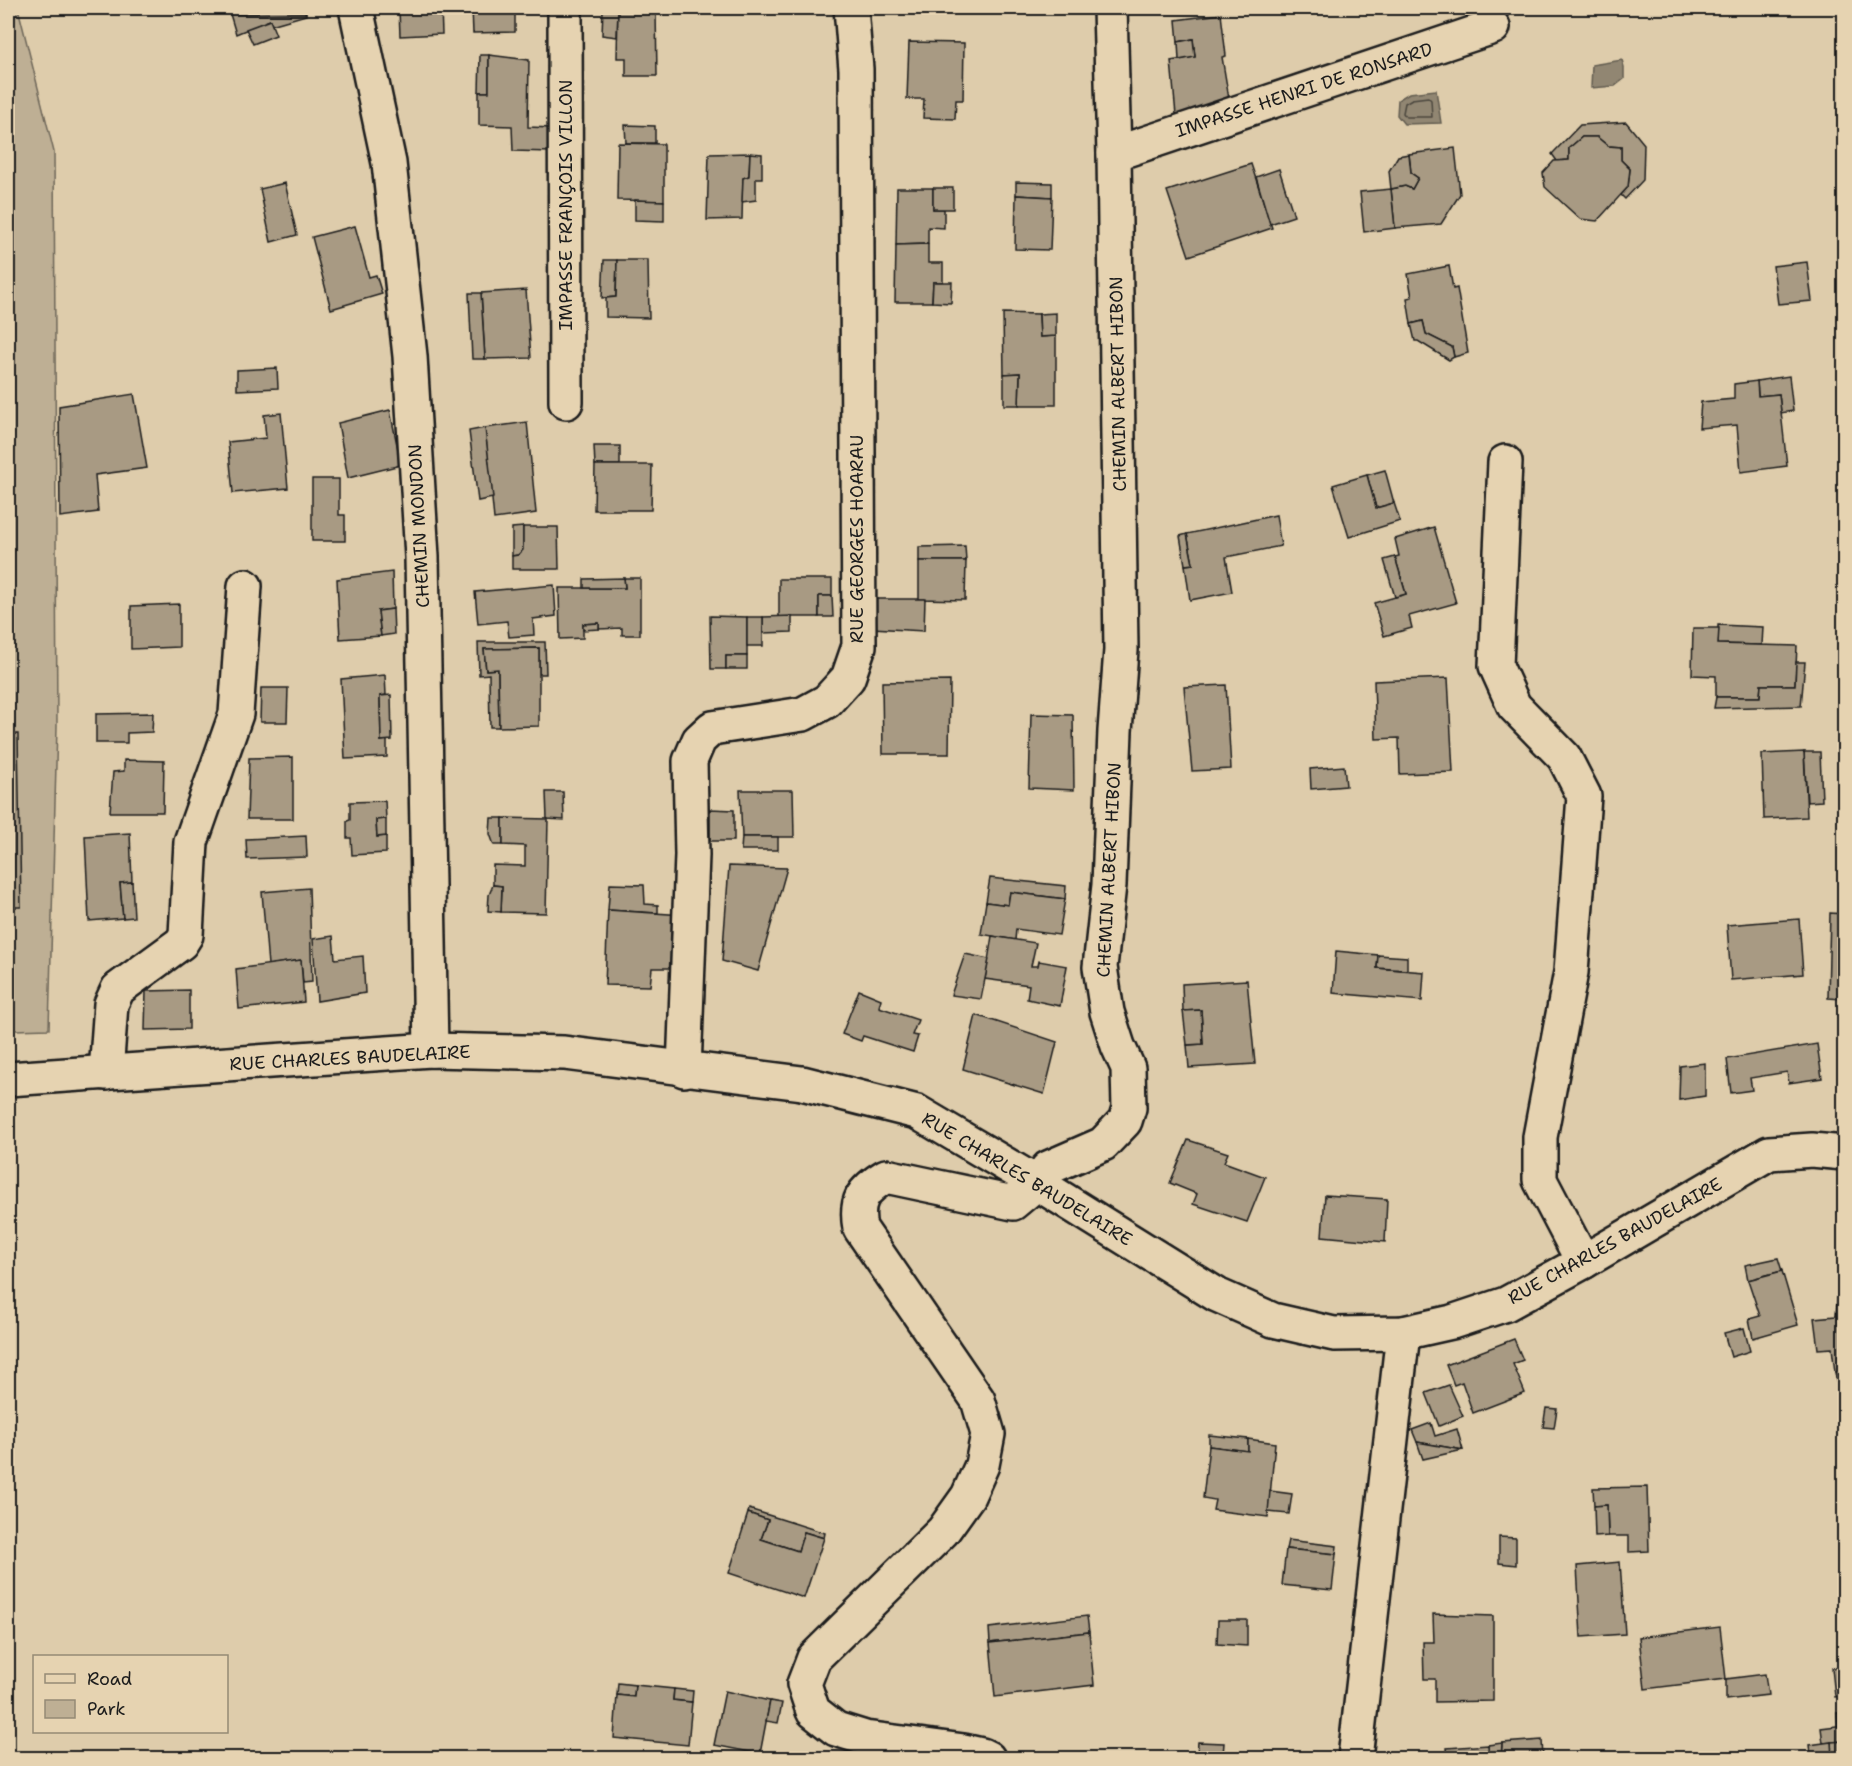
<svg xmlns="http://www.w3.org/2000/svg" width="1852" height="1766" font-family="'Shantell Sans',sans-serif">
  <rect width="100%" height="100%" fill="#deccab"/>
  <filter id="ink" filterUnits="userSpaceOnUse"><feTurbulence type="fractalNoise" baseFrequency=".0167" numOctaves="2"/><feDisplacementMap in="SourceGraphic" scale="12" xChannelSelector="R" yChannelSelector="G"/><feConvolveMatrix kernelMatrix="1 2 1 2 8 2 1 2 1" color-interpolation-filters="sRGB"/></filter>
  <g filter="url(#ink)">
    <polygon fill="#beaf94" stroke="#6d6658" stroke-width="1.5" points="8,8 18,8 54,152 57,726 49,1029 14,1030 8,1035"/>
    <g fill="#918672" stroke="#625c50" stroke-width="1.5">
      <polygon points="1622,60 1624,67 1624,79 1615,86 1591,88 1592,65"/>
      <polygon points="1436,90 1441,123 1404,124 1397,115 1398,100 1409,93"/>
    </g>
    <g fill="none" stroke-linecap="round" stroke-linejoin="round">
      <polygon stroke="#4b463e" stroke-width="1.5" points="1428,97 1431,100 1432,117 1406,117 1403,113 1405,103 1412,99"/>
    </g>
    <g fill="#a89a83" stroke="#1c1c1c" stroke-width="1.5">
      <polygon points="227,8 304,8 306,13 230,14"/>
      <polygon points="399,8 441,8 442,34 400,36"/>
      <polygon points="472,8 515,8 515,32 473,33"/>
      <polygon points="603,8 639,8 639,11 618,10 617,37 602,35"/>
      <polygon points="618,10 656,11 657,76 626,76 626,58 617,58"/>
      <polygon points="306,13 306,15 271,25 270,20 236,34 230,14"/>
      <polygon points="1221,14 1226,56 1222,57 1229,99 1176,115 1171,61 1195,57 1193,39 1178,42 1176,20"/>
      <polygon points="270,20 276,35 253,44 246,29"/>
      <polygon points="1193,39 1195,57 1179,60 1178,42"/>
      <polygon points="909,42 964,43 963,100 956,100 955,119 923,118 924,99 907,99"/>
      <polygon points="480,55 489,55 489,92 479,92"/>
      <polygon points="489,55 529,60 528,127 552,128 552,152 513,151 512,126 479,125 479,92 489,92"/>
      <polygon points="1626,122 1644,144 1643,180 1625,199 1621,195 1628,187 1630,169 1621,160 1621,147 1608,146 1597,137 1582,137 1569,148 1569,160 1557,161 1552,154 1580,125"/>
      <polygon points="625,125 655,126 655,143 626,143"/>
      <polygon points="1582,137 1597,137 1608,146 1621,147 1621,160 1630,169 1628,187 1597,221 1580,219 1545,187 1543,173 1554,161 1569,160 1569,148"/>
      <polygon points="618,143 664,144 664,201 617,200"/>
      <polygon points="1455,148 1460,194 1441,224 1395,228 1391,189 1405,186 1412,189 1418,178 1411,173 1409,154"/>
      <polygon points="750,153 749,176 743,178 742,219 707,220 709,154"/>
      <polygon points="750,153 762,154 762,178 756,178 756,200 742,202 743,178 749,176"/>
      <polygon points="1409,154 1411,173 1418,178 1412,189 1405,186 1391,189 1389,171 1398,156"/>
      <polygon points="1251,164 1272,228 1189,256 1167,191"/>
      <polygon points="1279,169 1294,216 1270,224 1256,177"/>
      <polygon points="1016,182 1052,183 1052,197 1016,195"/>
      <polygon points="285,183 297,235 271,242 260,189"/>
      <polygon points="897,188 933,188 933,209 944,209 944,228 928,227 928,244 896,245"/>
      <rect x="933" y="188" width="20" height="21"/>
      <polygon points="1391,189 1395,228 1364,232 1360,192"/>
      <polygon points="1016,195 1052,197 1050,250 1015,249"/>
      <polygon points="635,200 664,201 664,221 635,220"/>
      <polygon points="355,226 369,277 376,275 382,294 331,309 312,237"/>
      <polygon points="928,244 928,263 943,263 943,282 933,282 932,302 895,302 896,245"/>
      <polygon points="604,260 617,260 616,297 602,298"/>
      <polygon points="617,260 648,260 649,318 606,317 606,298 616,297"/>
      <polygon points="1807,262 1812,301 1778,304 1773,266"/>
      <polygon points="1449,266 1453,289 1457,288 1468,353 1454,357 1452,347 1426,334 1423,321 1411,324 1407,298 1412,297 1408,274"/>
      <polygon points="933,282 952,282 951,303 932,302"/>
      <polygon points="526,290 531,358 485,359 481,293"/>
      <polygon points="469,293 481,293 485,359 472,359"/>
      <polygon points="1003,313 1039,314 1040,337 1056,336 1056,405 1019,405 1020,373 1004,374"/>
      <polygon points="1056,313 1056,336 1040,337 1039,314"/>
      <polygon points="1423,321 1426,334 1452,347 1454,357 1449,360 1418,341 1415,341 1411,324"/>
      <polygon points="277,368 278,388 237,390 237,370"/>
      <polygon points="1020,373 1019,405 1004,405 1004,374"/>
      <polygon points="1789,376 1793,411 1781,413 1779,394 1758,396 1757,381"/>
      <polygon points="1757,381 1758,396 1779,394 1787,466 1741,472 1737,425 1699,428 1701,402 1734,399 1734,384"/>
      <polygon points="134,394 147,468 95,475 98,512 60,517 59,406"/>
      <polygon points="390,410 401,465 348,478 338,423"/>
      <polygon points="281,413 288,488 233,493 228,442 266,438 264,415"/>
      <polygon points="527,422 536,513 494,519 485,428"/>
      <polygon points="485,428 493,498 478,501 469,431"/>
      <polygon points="594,446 620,446 620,465 595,465"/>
      <polygon points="595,465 652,465 651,510 594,510"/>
      <polygon points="1385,470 1394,503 1376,508 1367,475"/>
      <polygon points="1367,475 1376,508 1394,503 1400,521 1349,537 1333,485"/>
      <polygon points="312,479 339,479 339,515 345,515 345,541 312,541"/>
      <polygon points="1276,515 1281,546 1226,557 1232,592 1190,600 1185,565 1193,564 1187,534"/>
      <polygon points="523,527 523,550 518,555 512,556 512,528"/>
      <polygon points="523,527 558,527 559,569 512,569 512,556 518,555 523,550"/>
      <polygon points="1434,527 1456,603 1409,616 1412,628 1384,636 1374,603 1406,594 1395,557 1399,556 1395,539"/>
      <polygon points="1187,534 1193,564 1185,565 1180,536"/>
      <polygon points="965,546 966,561 919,561 919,547"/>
      <polygon points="1395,557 1406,594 1395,597 1384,560"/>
      <polygon points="919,561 966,561 965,600 919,599"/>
      <polygon points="392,572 393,609 378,611 381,636 340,639 337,579"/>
      <polygon points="624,578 640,578 640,635 622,635 622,628 599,629 599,623 583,624 583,638 560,639 559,588 625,588"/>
      <polygon points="624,578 625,588 584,588 584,579"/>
      <polygon points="779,579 832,579 832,596 819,596 819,617 779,617"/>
      <polygon points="554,585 556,616 533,619 534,635 509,637 507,621 478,624 475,592"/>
      <polygon points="819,596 832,596 833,617 819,617"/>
      <polygon points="873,599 925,599 924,631 872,628"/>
      <polygon points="179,604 179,647 131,649 131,606"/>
      <polygon points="393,609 394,634 381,636 378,611"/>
      <polygon points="710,616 747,617 747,656 726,656 726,669 711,669"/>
      <polygon points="792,616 792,632 763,633 763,617"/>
      <rect x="747" y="617" width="16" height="29"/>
      <polygon points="599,623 599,629 583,630 583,624"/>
      <polygon points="1718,625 1763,627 1762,645 1718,644"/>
      <polygon points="1693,628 1719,628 1718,644 1797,646 1795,685 1761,685 1760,697 1716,697 1716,676 1692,675"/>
      <polygon points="478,642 545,642 546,674 539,674 539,648 484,649 486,670 498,669 499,727 490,727 489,674 479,675"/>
      <polygon points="539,648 539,726 499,727 498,669 486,670 484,649"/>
      <rect x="726" y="656" width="21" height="13"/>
      <polygon points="1796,662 1805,662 1801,706 1714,708 1716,697 1760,697 1761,685 1795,685"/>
      <polygon points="385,675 386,695 380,696 381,741 387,740 387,757 345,759 341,679"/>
      <polygon points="1448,678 1453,772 1400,774 1399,738 1376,739 1374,681"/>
      <polygon points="950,681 949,754 883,754 882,682"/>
      <polygon points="1226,685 1231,769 1192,771 1184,687"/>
      <polygon points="261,688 288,688 287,722 260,722"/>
      <polygon points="391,695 392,740 381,741 380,696"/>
      <polygon points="153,713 152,732 127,733 127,743 96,743 96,714"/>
      <polygon points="1031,714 1073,715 1074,790 1029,788"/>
      <polygon points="8,734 18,734 21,907 8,907"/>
      <polygon points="1804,752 1820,752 1822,801 1807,802"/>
      <polygon points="1804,752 1807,817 1764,819 1762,754"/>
      <polygon points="293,757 293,819 247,819 249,758"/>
      <polygon points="124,760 164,761 163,812 110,812 113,772 124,771"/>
      <polygon points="1344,766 1346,786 1311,789 1310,769"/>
      <polygon points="740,790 793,790 794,837 742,837"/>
      <polygon points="546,792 563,792 564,820 547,819"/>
      <polygon points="385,801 386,819 376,820 377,837 386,836 386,853 352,855 351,838 347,838 347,821 350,820 350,802"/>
      <polygon points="710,809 734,810 734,841 710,841"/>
      <polygon points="491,818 503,818 503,845 494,845 490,834"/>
      <polygon points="503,818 548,819 546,913 501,912 502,886 493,885 493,865 525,866 525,846 503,845"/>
      <polygon points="386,819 386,836 377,837 376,820"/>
      <polygon points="130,833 132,882 120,883 123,918 89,921 85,836"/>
      <polygon points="306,836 307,857 247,859 246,839"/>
      <polygon points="742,837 778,837 778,850 741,850"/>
      <polygon points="729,866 787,868 758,971 722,961"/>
      <polygon points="990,878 1066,886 1065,899 1010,892 1008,905 986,902"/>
      <polygon points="132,882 134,917 123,918 120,883"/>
      <polygon points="610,884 644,885 645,904 658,905 658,913 608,910"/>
      <polygon points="493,885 502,886 501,912 488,911 489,895"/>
      <polygon points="309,888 312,982 303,983 301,960 268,965 262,892"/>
      <polygon points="1010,892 1065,899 1059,935 1016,929 1015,940 981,934 986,902 1008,905"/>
      <polygon points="608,910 684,915 673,968 652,968 650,986 605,985"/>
      <polygon points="1830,913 1844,914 1844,999 1828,998"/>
      <polygon points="1799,919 1803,974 1731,980 1727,925"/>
      <polygon points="333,936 335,959 363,956 365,993 317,1001 313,939"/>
      <polygon points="992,936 1036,943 1031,966 1038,966 1039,961 1067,966 1060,1006 1027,999 1029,985 985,979"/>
      <polygon points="1336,951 1378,955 1377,968 1424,972 1422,1001 1333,993"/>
      <polygon points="965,954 989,959 981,999 951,995"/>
      <polygon points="1378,955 1407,957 1407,970 1377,968"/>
      <polygon points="301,960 304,1002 239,1009 236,969"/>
      <polygon points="1247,980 1255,1064 1189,1068 1187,1045 1203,1044 1201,1010 1183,1011 1182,984"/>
      <polygon points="189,990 189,1029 145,1030 146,991"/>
      <polygon points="859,990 881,999 879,1007 918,1020 912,1035 918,1036 913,1052 863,1036 861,1041 842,1034"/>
      <polygon points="1201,1010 1203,1044 1187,1045 1183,1011"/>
      <polygon points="976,1015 1057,1042 1044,1094 963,1069"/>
      <polygon points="1817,1044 1822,1078 1789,1083 1787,1072 1750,1078 1752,1090 1731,1093 1727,1059"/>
      <polygon points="1705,1063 1705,1096 1679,1100 1680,1066"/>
      <polygon points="1188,1140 1228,1153 1224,1162 1265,1177 1247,1222 1193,1204 1197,1194 1170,1183"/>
      <polygon points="1325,1195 1387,1199 1385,1242 1322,1236"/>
      <polygon points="1778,1258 1782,1271 1748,1280 1745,1265"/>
      <polygon points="1782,1271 1798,1325 1753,1338 1749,1319 1760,1316 1748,1280"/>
      <polygon points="1839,1275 1844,1275 1844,1372 1835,1372 1832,1348 1818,1349 1814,1318 1836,1316"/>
      <polygon points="1744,1328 1750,1351 1731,1357 1724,1333"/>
      <polygon points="1514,1339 1523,1360 1513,1364 1525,1393 1473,1413 1462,1382 1454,1385 1446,1365"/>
      <polygon points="1835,1372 1844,1372 1844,1431"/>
      <polygon points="1449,1385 1463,1416 1439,1426 1426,1393"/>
      <polygon points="1546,1408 1557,1409 1554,1428 1543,1427"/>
      <polygon points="1431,1423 1435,1436 1457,1429 1463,1450 1417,1442 1412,1430"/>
      <polygon points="1209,1435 1248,1439 1248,1451 1209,1446"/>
      <polygon points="1248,1439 1275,1443 1268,1517 1213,1510 1215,1500 1203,1498 1209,1446 1248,1451"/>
      <polygon points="1417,1442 1463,1450 1423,1459"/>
      <polygon points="1647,1487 1649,1551 1629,1552 1629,1536 1608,1536 1607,1505 1594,1506 1593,1488"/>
      <polygon points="1270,1491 1292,1494 1289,1514 1268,1512"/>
      <polygon points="1607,1505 1608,1536 1595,1537 1594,1506"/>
      <polygon points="749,1509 825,1533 824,1538 804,1532 798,1551 761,1539 768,1520 748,1513"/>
      <polygon points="748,1513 768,1520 761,1539 798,1551 804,1532 824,1538 804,1598 729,1573"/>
      <polygon points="1499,1537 1516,1538 1516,1565 1499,1563"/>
      <polygon points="1288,1540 1337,1546 1336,1554 1286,1549"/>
      <polygon points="1286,1549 1336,1554 1332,1590 1282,1585"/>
      <polygon points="1620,1562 1625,1634 1581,1637 1577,1566"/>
      <polygon points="1433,1614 1493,1616 1493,1701 1435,1702 1435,1679 1424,1679 1423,1642 1434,1642"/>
      <polygon points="1087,1616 1089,1632 990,1643 989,1628"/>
      <polygon points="1218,1620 1247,1620 1247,1646 1217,1644"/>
      <polygon points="1720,1627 1726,1679 1645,1689 1639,1637"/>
      <polygon points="1089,1632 1094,1685 995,1697 990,1643"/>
      <polygon points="1844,1667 1844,1696 1835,1697 1832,1668"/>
      <polygon points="1765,1674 1768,1695 1726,1700 1726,1679"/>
      <polygon points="618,1683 635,1685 634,1697 617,1695"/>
      <polygon points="635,1685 674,1689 673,1700 692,1702 688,1745 614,1738 617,1695 634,1697"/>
      <polygon points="674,1689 693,1691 692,1702 673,1700"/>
      <polygon points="725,1691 770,1701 760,1754 714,1745"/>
      <polygon points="770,1701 782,1703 778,1723 766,1721"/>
      <polygon points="1844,1712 1844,1725 1838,1726 1837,1713"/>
      <polygon points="1844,1725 1844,1741 1823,1743 1821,1728"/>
      <polygon points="1542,1740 1543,1758 1501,1758 1502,1743"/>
      <polygon points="1844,1741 1844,1758 1832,1758 1831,1742"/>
      <polygon points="1198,1742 1224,1743 1223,1755 1197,1753"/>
      <polygon points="1831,1742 1832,1758 1795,1758 1794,1754 1810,1753 1809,1745"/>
      <polygon points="1502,1743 1501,1758 1489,1758 1488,1745"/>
      <polygon points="1488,1745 1489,1758 1448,1758 1447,1748"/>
      <polygon points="1175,1752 1223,1755 1223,1758 1174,1758"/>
    </g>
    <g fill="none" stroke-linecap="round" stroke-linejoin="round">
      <g stroke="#1c1c1c" stroke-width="38">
        <g id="minor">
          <polyline points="356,8 389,163 410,356 422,557 431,1050"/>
          <polyline points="565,8 566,402"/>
          <polyline points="1114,154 1493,27"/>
          <polyline points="1505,462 1496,666 1514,706 1564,757 1584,796 1571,972 1540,1137 1540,1180 1583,1262"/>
          <polyline points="684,1070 692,855 690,761 699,740 712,728 803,714 827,701 848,678 859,646 856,69 851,8"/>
          <polyline points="106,1073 111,1004 118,989 181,943 186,935 191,842 236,714 245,586"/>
          <path d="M 988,1758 L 982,1755 L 964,1751 L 865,1738 L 836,1729 L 813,1711 L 804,1684 L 814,1658 L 943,1531 L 968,1496 L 982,1465 L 988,1434 L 978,1400 L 860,1228 C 855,1201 862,1190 886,1176 L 1013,1203 L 1037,1183 L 1048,1168 L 1103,1144 L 1125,1121 L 1129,1108 L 1128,1068 L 1118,1046 L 1107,1012 L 1100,967 L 1109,885 L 1115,731 L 1121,650 L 1114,154 L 1110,8"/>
          <polyline points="1355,1758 1403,1333"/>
        </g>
      </g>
      <g stroke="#1c1c1c" stroke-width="38">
        <polyline id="secondary" points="8,1079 431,1050 564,1053 802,1083 917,1112 1037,1183 1217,1295 1273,1320 1334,1334 1403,1333 1452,1322 1506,1304 1583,1262 1769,1153 1812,1150 1844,1153"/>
      </g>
      <use href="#minor" stroke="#e6d3b1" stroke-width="33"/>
      <use href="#secondary" stroke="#e6d3b1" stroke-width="33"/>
    </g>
  </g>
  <g text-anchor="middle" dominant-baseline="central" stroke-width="5" stroke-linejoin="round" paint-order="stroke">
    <g font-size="18" fill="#1c1c1c" stroke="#e6d3b1">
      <text transform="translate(1304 90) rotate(-18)">IMPASSE HENRI DE RONSARD</text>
      <text transform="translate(566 205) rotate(-90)">IMPASSE FRANÇOIS VILLON</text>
      <text transform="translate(1118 384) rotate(-91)">CHEMIN ALBERT HIBON</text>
      <text transform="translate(419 526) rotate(-93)">CHEMIN MONDON</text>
      <text transform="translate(857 539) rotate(-90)">RUE GEORGES HOARAU</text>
      <text transform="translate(1109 870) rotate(-87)">CHEMIN ALBERT HIBON</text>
      <text transform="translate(350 1058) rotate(-3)">RUE CHARLES BAUDELAIRE</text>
      <text transform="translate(1027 1179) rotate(31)">RUE CHARLES BAUDELAIRE</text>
      <text transform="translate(1615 1241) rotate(-29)">RUE CHARLES BAUDELAIRE</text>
    </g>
  </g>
  <rect width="1852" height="1766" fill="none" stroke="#e6d3b1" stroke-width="30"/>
  <rect x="15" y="15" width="1822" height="1736" fill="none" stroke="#1c1c1c" stroke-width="2" filter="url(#ink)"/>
  <rect x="33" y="1655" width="195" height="78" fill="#e6d3b1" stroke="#958a75" stroke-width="1.5"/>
  <rect x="45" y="1674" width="30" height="9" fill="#e6d3b1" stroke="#958a75" stroke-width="1.5"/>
  <text x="87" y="1685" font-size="18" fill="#1c1c1c">Road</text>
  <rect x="45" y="1700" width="30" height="18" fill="#beaf94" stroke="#958a75" stroke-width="1.5"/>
  <text x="87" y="1715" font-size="18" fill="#1c1c1c">Park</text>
</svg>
